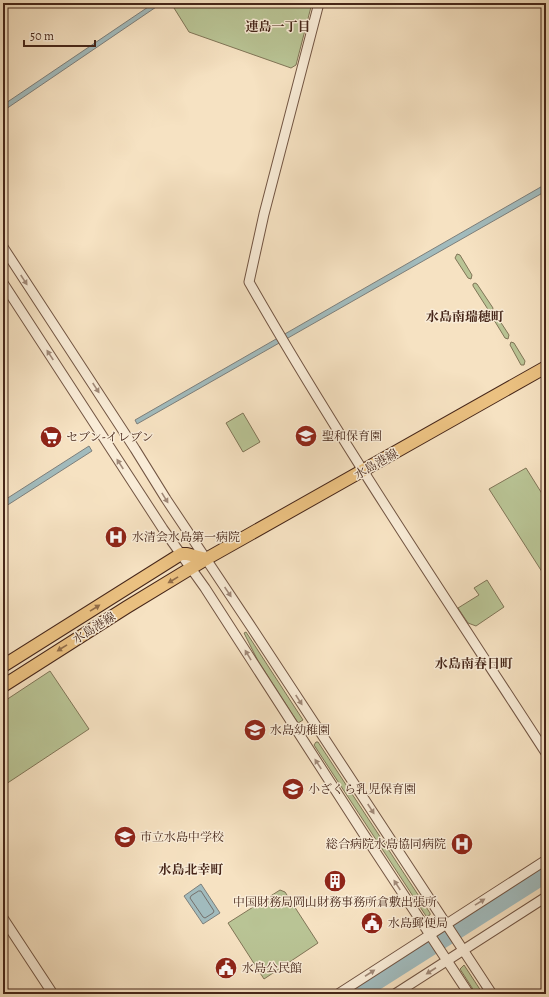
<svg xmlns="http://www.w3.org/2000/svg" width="549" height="997" font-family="Alegreya,'Noto Serif JP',serif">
  <rect width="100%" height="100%" fill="#f6e2c2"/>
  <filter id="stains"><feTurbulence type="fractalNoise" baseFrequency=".005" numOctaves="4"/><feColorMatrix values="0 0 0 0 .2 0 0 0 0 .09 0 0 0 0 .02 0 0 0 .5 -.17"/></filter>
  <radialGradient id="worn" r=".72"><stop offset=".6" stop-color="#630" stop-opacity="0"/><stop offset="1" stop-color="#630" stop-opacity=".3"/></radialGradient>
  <g fill="#b9c495" stroke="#807557">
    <polygon points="177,3 312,3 296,65 291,68 189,32 174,8 175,5"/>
    <polygon points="457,254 460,255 472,275 471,279 468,278 455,258"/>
    <polygon points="475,283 477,284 493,308 492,312 489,311 473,286 473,284"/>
    <polygon points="496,316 498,318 509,335 508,339 505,338 494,320 494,318"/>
    <polygon points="511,342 514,343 525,361 524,365 521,365 510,345"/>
    <polygon points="243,413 260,442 243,452 226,423"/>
    <polygon points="526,468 546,500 546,578 489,489"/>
    <polygon points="487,580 504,607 476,626 468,623 458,608 479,595 474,588"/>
    <polygon points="246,632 303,720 298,723 258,661 244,633"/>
    <polygon points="50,671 89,729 3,786 3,702"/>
    <polygon points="316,742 318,742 430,913 430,915 426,916 314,745"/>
    <polygon points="280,890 285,892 318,943 264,979 228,923"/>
    <polygon points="464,965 483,994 476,994 460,969"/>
  </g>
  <g fill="#a1bbbd" stroke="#7d7f7b">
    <polygon points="154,3 162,3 3,111 3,105"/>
    <polygon points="546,184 546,191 137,424 135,420"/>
    <polygon points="89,446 92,451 3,508 3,501"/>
    <polygon points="201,884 220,913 203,924 184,896"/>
  </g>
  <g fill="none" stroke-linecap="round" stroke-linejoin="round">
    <polygon stroke="#74706b" stroke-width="1" points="199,891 201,891 214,911 213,913 205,918 203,917 190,898 191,896"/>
    <polyline stroke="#7d7f7b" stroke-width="3" points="368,994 546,880"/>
    <polyline stroke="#a1bbbd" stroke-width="17" points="357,994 546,874"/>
    <g stroke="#725543" stroke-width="11">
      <g id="minor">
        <path d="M 319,3 L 264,214 L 249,282 C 341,443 445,597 546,753"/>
        <polyline points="3,247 135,449 166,499 252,628 492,994"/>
        <polyline points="3,283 163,529 205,588 363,833 469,994"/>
        <polyline points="3,918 53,994"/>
        <polyline points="338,994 546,860"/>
        <polyline points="395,994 546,897"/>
      </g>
    </g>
    <g stroke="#462619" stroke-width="14">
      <g id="major">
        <polyline points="3,666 181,554 187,554 206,559"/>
        <polyline points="3,686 127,607 206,559 546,367"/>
      </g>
    </g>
    <use href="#minor" stroke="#f9ecd7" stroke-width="9"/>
    <use href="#major" stroke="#ebc181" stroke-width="12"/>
  </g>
  <defs><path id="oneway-solid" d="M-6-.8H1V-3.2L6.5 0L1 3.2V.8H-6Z"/></defs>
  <g fill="#a08978">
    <use href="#oneway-solid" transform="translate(24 280) rotate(57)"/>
    <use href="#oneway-solid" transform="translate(50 355) rotate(-123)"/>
    <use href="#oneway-solid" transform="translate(96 388) rotate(57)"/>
    <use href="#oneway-solid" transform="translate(120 464) rotate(-123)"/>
    <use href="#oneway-solid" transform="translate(165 498) rotate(58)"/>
    <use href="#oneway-solid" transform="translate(228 592) rotate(56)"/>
    <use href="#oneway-solid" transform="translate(248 655) rotate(-121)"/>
    <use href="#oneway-solid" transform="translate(299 700) rotate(57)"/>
    <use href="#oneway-solid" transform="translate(318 764) rotate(-123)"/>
    <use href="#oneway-solid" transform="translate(371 809) rotate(57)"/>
    <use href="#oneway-solid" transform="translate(397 885) rotate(-123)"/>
    <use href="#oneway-solid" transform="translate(480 902) rotate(-32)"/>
    <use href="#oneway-solid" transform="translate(431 971) rotate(147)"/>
    <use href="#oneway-solid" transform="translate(370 973) rotate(-33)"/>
  </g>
  <g fill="#906c48">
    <use href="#oneway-solid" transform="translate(173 580) rotate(149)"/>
    <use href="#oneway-solid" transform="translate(95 608) rotate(-32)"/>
    <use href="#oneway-solid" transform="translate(62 648) rotate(148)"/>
  </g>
  <defs>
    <g id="school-disc" transform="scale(1.15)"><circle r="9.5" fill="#8f2418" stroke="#f9ecd7"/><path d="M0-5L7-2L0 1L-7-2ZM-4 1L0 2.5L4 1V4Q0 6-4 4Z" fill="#fff"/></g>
    <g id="supermarket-disc" transform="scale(1.15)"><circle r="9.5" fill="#8f2418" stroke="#f9ecd7"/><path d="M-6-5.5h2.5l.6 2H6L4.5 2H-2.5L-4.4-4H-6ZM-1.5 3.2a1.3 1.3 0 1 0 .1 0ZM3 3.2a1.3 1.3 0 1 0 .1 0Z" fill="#fff"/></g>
    <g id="hospital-disc" transform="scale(1.15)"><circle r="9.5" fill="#8f2418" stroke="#f9ecd7"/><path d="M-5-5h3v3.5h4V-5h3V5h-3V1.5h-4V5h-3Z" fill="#fff"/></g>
    <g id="building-disc" transform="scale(1.15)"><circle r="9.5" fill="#8f2418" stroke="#f9ecd7"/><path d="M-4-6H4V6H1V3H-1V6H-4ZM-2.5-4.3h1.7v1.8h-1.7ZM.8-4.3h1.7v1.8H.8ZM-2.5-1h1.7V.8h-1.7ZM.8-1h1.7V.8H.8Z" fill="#fff"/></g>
    <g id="civic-disc" transform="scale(1.15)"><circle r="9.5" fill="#8f2418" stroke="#f9ecd7"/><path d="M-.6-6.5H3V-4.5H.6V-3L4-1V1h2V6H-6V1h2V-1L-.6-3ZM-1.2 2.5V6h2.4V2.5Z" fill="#fff"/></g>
  </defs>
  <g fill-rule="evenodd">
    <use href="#school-disc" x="306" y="436"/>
    <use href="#supermarket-disc" x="51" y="437"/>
    <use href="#hospital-disc" x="116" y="537"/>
    <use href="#school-disc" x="255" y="730"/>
    <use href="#school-disc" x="293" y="789"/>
    <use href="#school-disc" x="125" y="837"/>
    <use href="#hospital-disc" x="462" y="844"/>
    <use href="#building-disc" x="335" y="881"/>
    <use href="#civic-disc" x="372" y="923"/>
    <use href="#civic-disc" x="226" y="968"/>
  </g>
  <g text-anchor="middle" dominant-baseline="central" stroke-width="3" stroke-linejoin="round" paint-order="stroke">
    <g font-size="12" fill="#462619" stroke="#f9ecd7" text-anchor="start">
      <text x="322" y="436">聖和保育園</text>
      <text x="66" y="437">セブン-イレブン</text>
      <text x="132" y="537">水清会水島第一病院</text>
      <text x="270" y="730">水島幼稚園</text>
      <text x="308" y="789">小ざくら乳児保育園</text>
      <text x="140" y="837">市立水島中学校</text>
      <text x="446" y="844" text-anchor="end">総合病院水島協同病院</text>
      <text x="335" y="902" text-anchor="middle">中国財務局岡山財務事務所倉敷出張所</text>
      <text x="388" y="923">水島郵便局</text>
      <text x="242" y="968">水島公民館</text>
    </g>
    <g font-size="12" fill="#462619" stroke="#f9ecd7">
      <text transform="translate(376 464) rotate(-30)">水島港線</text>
      <text transform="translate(94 628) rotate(-32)">水島港線</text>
    </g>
    <g font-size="13" font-weight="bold" fill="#462619" stroke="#f9ecd7">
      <text x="278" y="26">連島一丁目</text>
      <text x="465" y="316">水島南瑞穂町</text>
      <text x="474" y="663">水島南春日町</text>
      <text x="191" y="869">水島北幸町</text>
    </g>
  </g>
  <rect width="549" height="997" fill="none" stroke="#f6e2c2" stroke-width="16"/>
  <rect x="4" y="4" width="541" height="989" fill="none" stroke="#462619" stroke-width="2"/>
  <rect x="8" y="8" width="533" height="981" fill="none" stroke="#462619"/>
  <path d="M24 40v6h71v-6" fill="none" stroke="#462619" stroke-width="2"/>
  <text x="30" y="40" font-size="12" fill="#462619" stroke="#f9ecd7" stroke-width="3" paint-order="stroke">50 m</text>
  <rect width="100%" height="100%" filter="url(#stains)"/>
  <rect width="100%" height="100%" fill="url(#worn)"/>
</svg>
